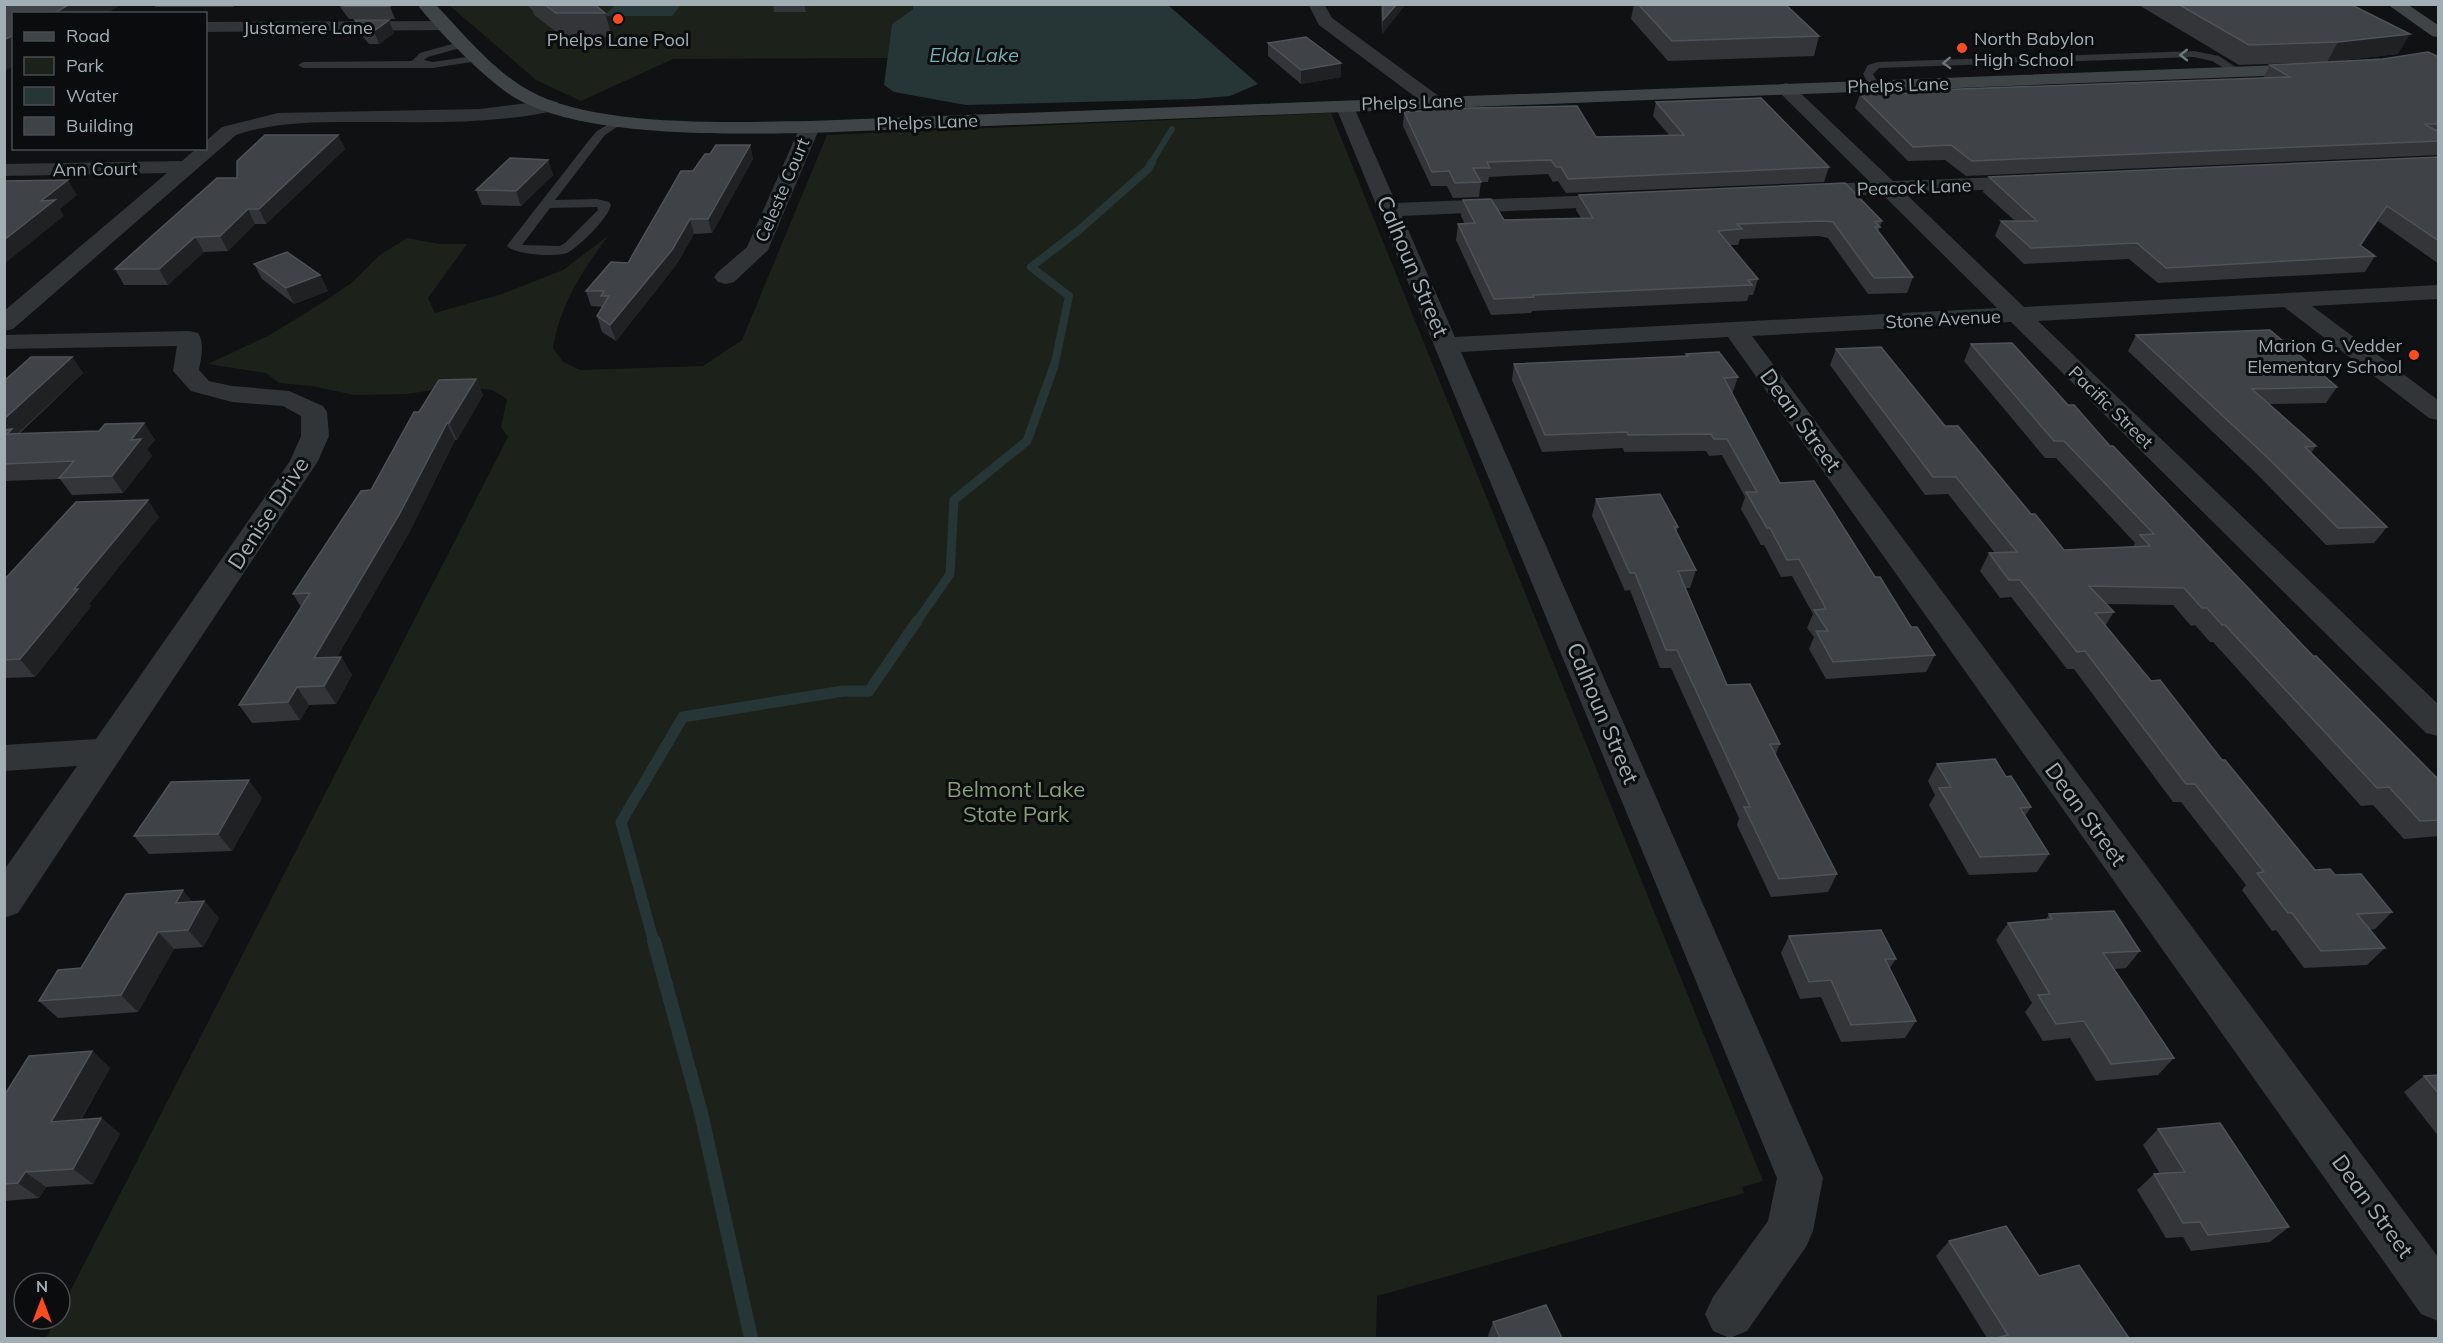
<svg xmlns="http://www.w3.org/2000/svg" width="2443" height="1343" font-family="Mulish,sans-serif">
  <rect width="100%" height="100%" fill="#101112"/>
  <g fill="#1c221a">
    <polygon points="449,5 913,5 913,9 892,24 888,58 673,59 581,101 536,80"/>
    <path d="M 1331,113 L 1763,1181 L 1742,1187 L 1744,1193 L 1377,1296 L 1376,1338 L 46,1338 L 56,1319 L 60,1319 L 60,1311 L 508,437 L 501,427 L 507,399 L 492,390 L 460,386 L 407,394 L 354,395 L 312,386 L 279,383 L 266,373 L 208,364 L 270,335 L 328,299 L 354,281 L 380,255 L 407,238 L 439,244 L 467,244 L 428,298 L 435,313 L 502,294 L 563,270 L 608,236 C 582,271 560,305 553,348 L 563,362 L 580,370 L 703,366 L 742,340 L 827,135 Z"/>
  </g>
  <g fill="#263636">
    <polygon points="615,5 681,5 672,16 604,16"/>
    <polygon points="913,5 1168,5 1258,84 1230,96 1195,99 966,105 894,92 884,85 892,24 913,9"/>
  </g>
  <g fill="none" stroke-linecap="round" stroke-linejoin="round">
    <polyline stroke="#263636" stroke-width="6" points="1151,163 1172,129"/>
    <polyline stroke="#263636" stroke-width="8" points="1054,367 1069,296 1031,267 1078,231 1148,169 1152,162"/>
    <polyline stroke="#263636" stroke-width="9" points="916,623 950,574 954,500 1027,441 1054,366"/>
    <polyline stroke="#263636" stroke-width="11" points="654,943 621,822 683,717 843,691 869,691 917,621"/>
    <polyline stroke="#263636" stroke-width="14" points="654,941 701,1113 751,1338"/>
    <g fill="#313537" fill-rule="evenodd">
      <polygon points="463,41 467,42 467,46 428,57 424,60 433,62 480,55 484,56 484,60 433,68 303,68 298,65 303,62 412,61 420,53"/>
      <polygon points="2194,51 2219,56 2243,72 2242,74 2234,74 2212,61 2194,57 1879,68 1873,74 1879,85 1874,88 1870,87 1863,74 1868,65 1878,62"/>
      <path d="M 619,118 L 623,119 L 623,123 L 605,135 L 555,200 L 597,199 L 609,202 L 611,205 C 609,217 578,248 567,253 C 555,257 516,255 507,246 L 509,243 L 590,139 L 597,131 ZM 597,207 L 598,210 L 565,243 L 560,246 L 522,245 L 550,208 Z"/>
    </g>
    <g fill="#313537" fill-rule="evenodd">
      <polygon points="1308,4 1324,4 1332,18 1440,97 1442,101 1440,105 1426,105 1319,25"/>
      <polygon points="446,21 452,22 454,26 452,30 206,32 206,22"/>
      <polygon points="1786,83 1792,85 1893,181 2032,176 2039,178 2042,182 2039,186 2032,188 1905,193 2024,307 2438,285 2438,299 2312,306 2438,400 2438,420 2429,418 2284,307 2038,321 2438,704 2438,736 2426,733 2011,322 1752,336 2438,1257 2438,1321 2421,1314 1728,337 1461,352 1823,1178 1813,1231 1806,1247 1747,1331 1730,1338 1713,1331 1705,1314 1713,1297 1768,1221 1777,1178 1335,105 1337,101 1351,101 1353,105 1396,203 1622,194 1629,196 1633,200 1629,204 1622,206 1402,216 1455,337 1997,308 1882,194 1805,197 1798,195 1795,191 1798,187 1805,185 1870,182 1780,93 1777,89 1780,85"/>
      <path d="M 550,100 L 557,102 L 559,106 L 557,110 C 494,125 427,122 364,122 C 320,122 277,121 236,135 L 13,329 L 4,331 L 4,311 L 167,173 L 4,176 L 4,164 L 182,161 L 197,148 L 206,148 L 206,141 L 222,127 L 278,113 L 480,109 Z"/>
      <polygon points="810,121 817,123 820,127 768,250 734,282 726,284 718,282 714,277 718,272 747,247 800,127 803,123"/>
      <path d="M 189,331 L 198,333 C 205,344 201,357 199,370 L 209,381 L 232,386 L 289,391 L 323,406 L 327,412 L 329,436 L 318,461 L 18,913 L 4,918 L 4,870 L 77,766 L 4,771 L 4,745 L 96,739 L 290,461 L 301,436 L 301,416 L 283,406 L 232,402 L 191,391 L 173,371 L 177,346 L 4,349 L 4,335 Z"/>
    </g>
    <g fill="#3f4547" fill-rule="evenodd">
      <path d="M 417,4 L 435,4 C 464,34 493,71 530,91 C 596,128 734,122 810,121 L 2311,64 L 2317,65 L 2320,69 L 2317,73 L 2311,74 L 810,133 C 729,134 587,138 517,99 C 490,84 436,30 417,4 Z"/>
      <polygon points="2387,4 2407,4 2438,25 2438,37 2432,36"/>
    </g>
  </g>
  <g fill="#333538">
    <polygon points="154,4 236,4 233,7 155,7"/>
    <polygon points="338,4 389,4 395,19 349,19"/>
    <polygon points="526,4 594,4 605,13 612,37 563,37 534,15 533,11"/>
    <polygon points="773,4 810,4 806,12 774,12"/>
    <polygon points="1381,4 1406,4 1382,34"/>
    <polygon points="1634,4 1785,4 1819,36 1814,56 1668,61 1631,19"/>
    <polygon points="2137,4 2350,4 2398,54 2327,62 2239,65"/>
    <polygon points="355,20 394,33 379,44 369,44 360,33"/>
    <polygon points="1268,43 1341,63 1341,77 1301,84 1268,56"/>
    <polygon points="2439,57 2439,155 1966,176 1945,160 1908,161 1855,108 1860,94 1932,94 1933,90 2263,78 2270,65"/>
    <polygon points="1656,102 1829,167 1824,182 1566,193 1558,181 1553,182 1548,174 1489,177 1488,182 1481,182 1479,197 1453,198 1447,186 1431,186 1403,126 1404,112 1596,137 1669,135 1653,116"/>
    <polygon points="338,135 345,149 266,224 255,224 228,251 204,252 168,285 124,285 115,269 237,178"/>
    <polygon points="750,145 753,159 712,233 694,234 676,265 616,341 602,332 597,316 603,307 591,306 586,291 628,263 710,154"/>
    <polygon points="2439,157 2439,264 2378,221 2361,246 2375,256 2365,272 2158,283 2129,259 2024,264 1995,236 2001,221 2015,221 1983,192 1989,177"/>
    <polygon points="548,160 553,175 521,206 482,205 476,190"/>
    <polygon points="1579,195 1882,221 1878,232 1913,277 1907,293 1868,294 1828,238 1819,236 1740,239 1738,245 1730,245 1758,279 1753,295 1749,295 1747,301 1532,311 1531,313 1491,315 1456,240 1458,224 1465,224 1461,216 1463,200 1504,220 1581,218 1576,210"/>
    <polygon points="254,264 320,275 328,291 294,304 262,279"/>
    <polygon points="2136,335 2337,387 2326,403 2269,404 2316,446 2311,453 2387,527 2374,543 2326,545 2258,475 2128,351"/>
    <polygon points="1971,344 2068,405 2110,446 2313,656 2439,780 2439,836 2404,839 2373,805 2361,806 2213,642 2210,642 2195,625 2191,626 2173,605 2106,604 2114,612 2105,626 2151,681 2222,760 2315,870 2335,875 2392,912 2375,929 2370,930 2385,948 2367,965 2304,968 2276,930 2272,931 2242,890 2246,885 2181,802 2173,802 2074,669 2067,669 2011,597 2000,598 1980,571 1989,553 1995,553 1948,494 1925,495 1830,365 1836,349 1945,426 2064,550 2133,547 2135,543 2056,458 2045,458 1964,361"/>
    <polygon points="1686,354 1738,377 1732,394 1780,483 1875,577 1911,627 1935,655 1926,672 1826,679 1809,649 1814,637 1807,628 1813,614 1792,576 1781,577 1764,545 1761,545 1741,509 1745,497 1722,455 1709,456 1706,451 1624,452 1623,448 1542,452 1512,380 1514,364 1685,356"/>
    <polygon points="72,357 83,373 19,434 99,431 144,423 155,440 147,449 152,456 123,493 72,495 60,479 4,481 4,381"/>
    <polygon points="476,379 483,395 457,440 455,440 409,533 337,657 341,657 352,675 336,704 309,705 300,720 252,723 239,705 301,607 293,594 371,490"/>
    <polygon points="1596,499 1678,527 1677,532 1696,570 1690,588 1685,588 1727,685 1780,744 1775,756 1837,874 1828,892 1771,897 1737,825 1739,818 1671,668 1660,668 1630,590 1625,591 1592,516"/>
    <polygon points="159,517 89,604 91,606 35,677 4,678 4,580"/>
    <polygon points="1937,764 2006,777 2031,807 2025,816 2049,854 2037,872 1969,875 1929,805 1935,795 1928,781"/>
    <polygon points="262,798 232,851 149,854 134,836"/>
    <polygon points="193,901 204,901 219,918 203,947 174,949 138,1012 58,1018 39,1001 81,968"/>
    <polygon points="2049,914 2140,951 2126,968 2114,969 2174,1058 2158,1075 2096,1081 2070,1038 2043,1041 2025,1012 2032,1003 1996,940 2008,923 2046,920"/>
    <polygon points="1789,936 1896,959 1889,969 1916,1021 1905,1038 1841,1042 1821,997 1800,999 1781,953"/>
    <polygon points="92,1051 110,1068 81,1120 101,1118 120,1134 93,1184 46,1187 39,1198 4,1201 4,1096"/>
    <polygon points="2439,1075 2439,1137 2404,1092 2424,1076"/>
    <polygon points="2158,1129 2289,1227 2270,1242 2191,1251 2183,1237 2166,1238 2137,1190 2154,1174 2160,1174 2143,1145"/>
    <polygon points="1949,1241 2039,1276 2129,1338 1987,1338 1936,1256"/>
    <polygon points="1493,1322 1562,1338 1489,1338 1488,1336"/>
  </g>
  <g fill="#202123">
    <polygon points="70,4 122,4 106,14 53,14"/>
    <polygon points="804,4 810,4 806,12"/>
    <polygon points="1397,4 1406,4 1382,34 1383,20"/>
    <polygon points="389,20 394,33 379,44 374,31"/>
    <polygon points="2410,34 2398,54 2327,62 2338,42"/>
    <polygon points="14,35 14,66 4,71 4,40"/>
    <polygon points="1341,63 1341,77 1301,84 1301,70"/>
    <polygon points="338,135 345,149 266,224 259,209"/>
    <polygon points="750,145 753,159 712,233 708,219"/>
    <polygon points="548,160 553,175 521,206 516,191"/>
    <polygon points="68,180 77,195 60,209 64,216 4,264 4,240 41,201"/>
    <polygon points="2387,206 2378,221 2350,261 2360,245"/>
    <polygon points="248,209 255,224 228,251 220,236"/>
    <polygon points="690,219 694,234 676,265 616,341 610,325"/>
    <polygon points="195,237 204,252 168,285 159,269"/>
    <polygon points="320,275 328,291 294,304 286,288"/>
    <polygon points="72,357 83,373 4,446 4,419"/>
    <polygon points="476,379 483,395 457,440 449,423"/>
    <polygon points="144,423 155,440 147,449 152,456 123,493 112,476 131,440"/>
    <polygon points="447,423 455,440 409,533 326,676 314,658"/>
    <polygon points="148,500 159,517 89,604 91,606 35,677 20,659 74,589"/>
    <polygon points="341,657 352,675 336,704 324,686"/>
    <polygon points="297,687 309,705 300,720 288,702"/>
    <polygon points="249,780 262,798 232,851 218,834"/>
    <polygon points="183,890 198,908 176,903"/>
    <polygon points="204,901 219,918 203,947 188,930"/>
    <polygon points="158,932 174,949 138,1012 121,995"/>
    <polygon points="92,1051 110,1068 70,1138 51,1122"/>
    <polygon points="101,1118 120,1134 93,1184 73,1169"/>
    <polygon points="25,1172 46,1187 39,1198 18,1183"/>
  </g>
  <g fill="#3f4246" stroke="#4e5357" stroke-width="1.5">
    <polygon points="4,4 70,4 53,14 14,14 14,35 4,40"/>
    <polygon points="342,4 389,4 390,6 344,6"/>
    <polygon points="544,4 594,4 605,13 556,13"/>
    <polygon points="1383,4 1397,4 1383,20"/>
    <polygon points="1638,4 1785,4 1819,36 1672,41"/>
    <polygon points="2178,4 2350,4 2410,34 2338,42 2249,45"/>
    <polygon points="355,20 389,20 374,31 363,31"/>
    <polygon points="1306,37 1341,63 1301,70 1268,43"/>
    <polygon points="2428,52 2439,57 2439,124 2424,124 2439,132 2439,141 1972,161 1951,145 1913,147 1860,94 1937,93 1933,90 2290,77 2270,65 2383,59"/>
    <polygon points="1761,98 1829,167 1568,179 1561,167 1556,167 1551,160 1487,162 1490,168 1473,168 1481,182 1455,183 1449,171 1432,172 1404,112 1470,108 1577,106 1596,137 1684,135 1656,102"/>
    <polygon points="265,135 338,135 259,209 248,209 220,236 195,237 159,269 115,269 217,178 237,178 237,161"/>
    <polygon points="716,145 750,145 708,219 690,219 672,250 610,325 597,316 609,296 601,296 604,291 586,291 611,262 628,263 681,171 693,171 705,154 710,154"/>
    <polygon points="2439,157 2439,241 2387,206 2360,245 2375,256 2166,268 2137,243 2031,248 2001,221 2037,221 1989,177"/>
    <polygon points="510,158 548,160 516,191 476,190"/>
    <polygon points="68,180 41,201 55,200 4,240 4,181"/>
    <polygon points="1845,183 1882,221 1875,222 1880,227 1875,227 1913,277 1874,278 1833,222 1824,221 1737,224 1742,229 1718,231 1758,279 1748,280 1752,285 1533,295 1534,297 1494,299 1458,224 1475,223 1463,200 1491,199 1504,220 1593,218 1579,195"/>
    <polygon points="287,252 320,275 286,288 254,264"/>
    <polygon points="2270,330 2337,387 2252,389 2316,446 2305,447 2387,527 2338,528 2268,458 2136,335"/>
    <polygon points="2012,343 2068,405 2074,405 2110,446 2113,446 2313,656 2316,656 2439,780 2439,820 2420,821 2389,787 2377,788 2225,625 2222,625 2207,608 2202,608 2184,588 2089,586 2114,612 2095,613 2151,681 2160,680 2222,760 2225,760 2315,870 2330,869 2335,875 2361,874 2392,912 2357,914 2385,948 2321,951 2292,913 2288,913 2257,873 2264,872 2195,784 2186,784 2085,651 2077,652 2020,580 2009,580 1989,553 2017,552 1956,477 1933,477 1836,349 1881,347 1945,426 1958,426 2031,514 2035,514 2064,550 2150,546 2140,535 2154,534 2064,441 2054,441 1971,344"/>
    <polygon points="1719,352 1738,377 1724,378 1780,483 1814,481 1875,577 1880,577 1911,627 1917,627 1935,655 1833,662 1816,631 1828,631 1814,610 1826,609 1799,559 1787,560 1770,528 1767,528 1746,492 1757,492 1727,439 1714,439 1711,434 1628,435 1627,432 1545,435 1514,364 1688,356 1686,354"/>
    <polygon points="31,357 72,357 4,419 4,381"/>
    <polygon points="476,379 449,423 447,423 399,515 314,658 341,657 324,686 297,687 288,702 239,705 310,593 293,594 361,491 371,490 414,412 419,412 439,380"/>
    <polygon points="144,423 131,440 141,439 112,476 59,478 74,461 4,464 4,430 12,429 7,434 99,431 105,424"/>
    <polygon points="1660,494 1678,527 1674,527 1696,570 1678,571 1727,685 1750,684 1780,744 1770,744 1837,874 1779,879 1744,807 1750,807 1677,650 1666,650 1635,573 1630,573 1596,499"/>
    <polygon points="148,500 74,589 78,589 20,659 4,660 4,580 76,502"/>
    <polygon points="1995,759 2006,777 2011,776 2031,807 2020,808 2049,854 1980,857 1939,788 1951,787 1937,764"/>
    <polygon points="249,780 218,834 134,836 171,782"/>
    <polygon points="183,890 176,903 204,901 188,930 158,932 121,995 39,1001 58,970 81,968 126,894"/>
    <polygon points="2114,911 2140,951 2103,953 2174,1058 2111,1064 2084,1021 2056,1024 2038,995 2050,994 2008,923 2052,919 2049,914"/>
    <polygon points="1881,930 1896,959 1885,959 1916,1021 1851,1025 1831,980 1809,982 1789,936"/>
    <polygon points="92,1051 51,1122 101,1118 73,1169 25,1172 18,1183 4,1184 4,1096 29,1056"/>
    <polygon points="2439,1075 2439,1094 2424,1076"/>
    <polygon points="2220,1123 2289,1227 2208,1235 2200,1222 2183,1223 2154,1174 2185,1172 2158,1129"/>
    <polygon points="2006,1226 2039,1276 2079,1265 2129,1338 1996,1338 2008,1335 1949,1241"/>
    <polygon points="1546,1305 1562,1338 1500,1338 1493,1322"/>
  </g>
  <defs><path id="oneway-chevron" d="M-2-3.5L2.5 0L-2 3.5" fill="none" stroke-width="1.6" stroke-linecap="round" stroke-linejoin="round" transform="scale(1.5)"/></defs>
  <g stroke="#6f787c">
    <use href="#oneway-chevron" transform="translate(2184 55) rotate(179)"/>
    <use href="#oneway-chevron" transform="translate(1947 63) rotate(178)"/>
  </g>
  <g fill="#fc4c1e" stroke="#0b0c0d" stroke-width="2">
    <circle cx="618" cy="19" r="6"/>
    <circle cx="1962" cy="48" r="6"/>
    <circle cx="2414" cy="355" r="6"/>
  </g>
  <g text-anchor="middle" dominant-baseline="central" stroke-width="6" stroke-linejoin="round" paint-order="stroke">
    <g font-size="18" fill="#a1afb4" stroke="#0b0c0d">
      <text x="308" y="27">Justamere Lane</text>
      <text transform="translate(1898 85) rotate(-2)">Phelps Lane</text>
      <text transform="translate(1412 102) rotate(-2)">Phelps Lane</text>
      <text transform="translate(927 122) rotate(-2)">Phelps Lane</text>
      <text transform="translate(95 169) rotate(-1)">Ann Court</text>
      <text transform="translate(1914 187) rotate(-2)">Peacock Lane</text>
      <text transform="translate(782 190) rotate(-67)">Celeste Court</text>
      <text transform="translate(1943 319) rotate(-3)">Stone Avenue</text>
      <text transform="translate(2111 407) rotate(44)">Pacific Street</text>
    </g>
    <g font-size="18" fill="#a1afb4" stroke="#0b0c0d" text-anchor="start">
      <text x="1974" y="38">North Babylon<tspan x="1974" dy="21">High School</tspan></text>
      <text x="618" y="39" text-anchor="middle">Phelps Lane Pool</text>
      <text x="2402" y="345" text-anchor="end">Marion G. Vedder<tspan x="2402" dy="21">Elementary School</tspan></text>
    </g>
    <g font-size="20" font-style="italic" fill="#75b1b2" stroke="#0b0c0d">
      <text x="974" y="54">Elda Lake</text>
    </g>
    <g font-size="22" fill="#a1afb4" stroke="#0b0c0d">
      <text transform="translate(1413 266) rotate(67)">Calhoun Street</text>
      <text transform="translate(1801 420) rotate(54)">Dean Street</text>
      <text transform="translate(268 513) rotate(-57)">Denise Drive</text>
      <text transform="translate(1603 713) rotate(67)">Calhoun Street</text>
      <text transform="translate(2086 814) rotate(54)">Dean Street</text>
      <text transform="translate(2373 1206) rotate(54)">Dean Street</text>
    </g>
    <g font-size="22" fill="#87a076" stroke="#0b0c0d">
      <text x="1016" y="789">Belmont Lake<tspan x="1016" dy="25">State Park</tspan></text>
    </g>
  </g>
  <rect width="2443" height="1343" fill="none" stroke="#a1afb4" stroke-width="12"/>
  <rect x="12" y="12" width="195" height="138" fill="#0b0c0d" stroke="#474d50" stroke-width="1.5"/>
  <rect x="24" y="32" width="30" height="9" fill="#3f4547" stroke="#474d50" stroke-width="1.5"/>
  <text x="66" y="42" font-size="18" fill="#a1afb4">Road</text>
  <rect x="24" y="57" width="30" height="18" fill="#1c221a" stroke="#474d50" stroke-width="1.5"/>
  <text x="66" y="72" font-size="18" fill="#a1afb4">Park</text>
  <rect x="24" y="87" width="30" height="18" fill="#263636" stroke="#474d50" stroke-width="1.5"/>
  <text x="66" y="102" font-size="18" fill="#a1afb4">Water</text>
  <rect x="24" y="117" width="30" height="18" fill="#3f4246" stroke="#474d50" stroke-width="1.5"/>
  <text x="66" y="132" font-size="18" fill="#a1afb4">Building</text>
  <g transform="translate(42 1301)"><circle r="28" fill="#0b0c0d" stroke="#474d50" stroke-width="1.5"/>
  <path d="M0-4.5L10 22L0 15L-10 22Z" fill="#fc4c1e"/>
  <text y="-9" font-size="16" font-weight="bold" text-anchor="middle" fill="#a1afb4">N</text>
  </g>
</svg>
